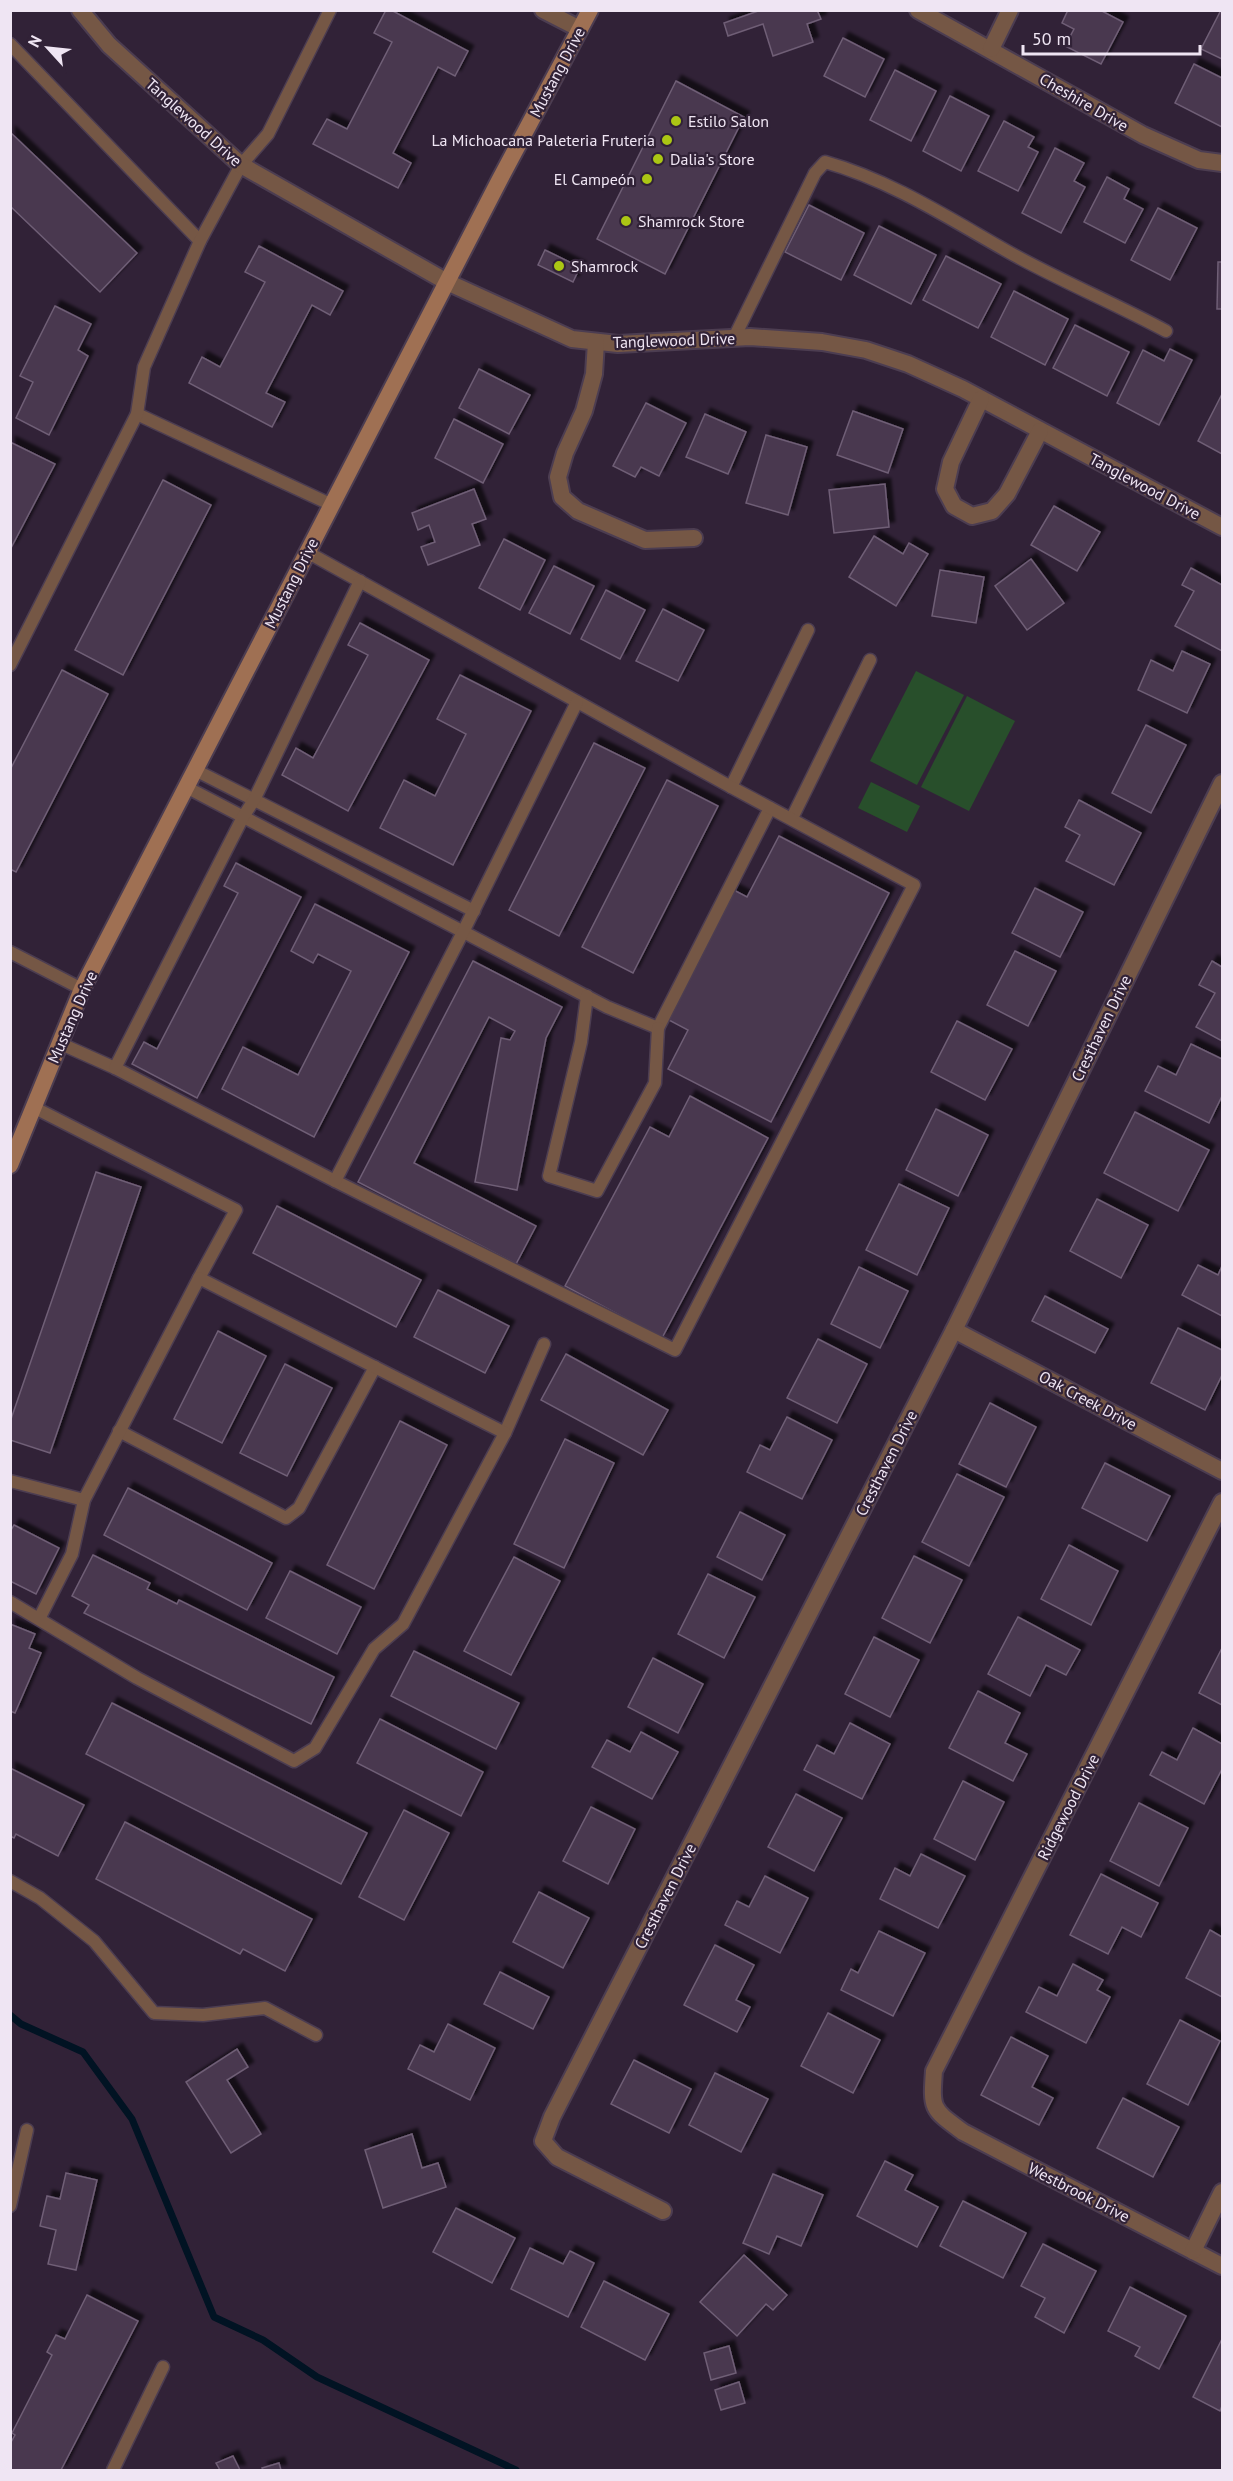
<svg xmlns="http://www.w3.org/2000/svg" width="1233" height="2481" font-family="'PT Sans',sans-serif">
  <defs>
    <filter id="shadow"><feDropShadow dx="5.5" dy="-5.5" stdDeviation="1.5" flood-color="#0009"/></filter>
  </defs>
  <rect width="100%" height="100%" fill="#312237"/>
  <g fill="#284f2b">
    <polygon points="916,671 964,695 917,785 870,761"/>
    <polygon points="967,696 1015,721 969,811 921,787"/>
    <polygon points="871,782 920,806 907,832 858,808"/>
  </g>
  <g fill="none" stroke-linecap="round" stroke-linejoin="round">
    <polyline stroke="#011323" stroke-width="7" points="10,2015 21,2024 83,2052 132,2119 214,2317 263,2340 317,2377 516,2470"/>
  </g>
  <g fill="#49394f" stroke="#6f5e76" stroke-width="1.5" filter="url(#shadow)">
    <polygon points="386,10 391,10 468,51 455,76 438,67 393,153 411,163 398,188 313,144 327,119 347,129 392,42 374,33"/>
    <polygon points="761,10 817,10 821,19 807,24 813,42 773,56 763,24 728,36 724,23"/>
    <polygon points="1068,10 1100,10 1123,22 1101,64 1065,46 1074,29 1062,23"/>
    <polygon points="1221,10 1222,10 1222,59 1201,49"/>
    <polygon points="843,38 884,59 865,97 824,76"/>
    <polygon points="1194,64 1222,78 1222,127 1175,103"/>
    <polygon points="895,70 936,91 911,141 870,120"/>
    <polygon points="676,81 744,117 665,274 597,239"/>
    <polygon points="950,96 989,116 961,171 923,151"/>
    <polygon points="1004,121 1034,137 1028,147 1038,152 1018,191 978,171"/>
    <polygon points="10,132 137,253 100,292 10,206"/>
    <polygon points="1055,148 1084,163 1074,181 1085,187 1061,233 1022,213"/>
    <polygon points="1107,177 1129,189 1124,199 1143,209 1125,243 1084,222"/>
    <polygon points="809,205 864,233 841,280 785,252"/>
    <polygon points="1158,208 1197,228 1170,280 1131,260"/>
    <polygon points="879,226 936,255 911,304 854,275"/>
    <polygon points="259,246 343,291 330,315 312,305 266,393 285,402 272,427 189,383 202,357 220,367 265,282 245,272"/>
    <polygon points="545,250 580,267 573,282 538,265"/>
    <polygon points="946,256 1001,284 978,328 923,300"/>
    <polygon points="1218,262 1222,262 1222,309 1217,309"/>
    <polygon points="1014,291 1068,319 1045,365 991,337"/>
    <polygon points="55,306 91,324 78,350 88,356 49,435 16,418 33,382 20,376"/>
    <polygon points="1075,325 1129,352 1107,396 1053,368"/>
    <polygon points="1170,349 1192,360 1159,425 1117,403 1143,350 1164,361"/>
    <polygon points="479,369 530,395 509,434 459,408"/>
    <polygon points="1222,394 1222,454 1198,441"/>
    <polygon points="646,403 686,423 659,476 641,467 635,477 613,466"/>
    <polygon points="853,411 903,429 888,473 837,455"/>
    <polygon points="705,414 746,432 728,474 686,457"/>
    <polygon points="454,419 503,444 483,483 435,458"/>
    <polygon points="766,435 807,447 788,515 746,503"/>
    <polygon points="10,442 55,464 10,550"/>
    <polygon points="163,480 211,505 123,675 75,650"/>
    <polygon points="885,484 889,527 834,533 829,490"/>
    <polygon points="474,489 486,519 472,524 480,545 428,565 421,547 435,542 429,525 418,530 412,513"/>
    <polygon points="1054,506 1100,532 1077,571 1031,545"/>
    <polygon points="874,536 903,554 909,543 928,554 896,606 849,577"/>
    <polygon points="504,539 545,560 520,610 479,588"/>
    <polygon points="1031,559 1064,603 1027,630 995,586"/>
    <polygon points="554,566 594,586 570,634 529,613"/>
    <polygon points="1191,568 1222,585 1222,651 1175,626 1194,591 1182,585"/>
    <polygon points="940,570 984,577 976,623 932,616"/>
    <polygon points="606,590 645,610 620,659 581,639"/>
    <polygon points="663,609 704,630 678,681 636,661"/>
    <polygon points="360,623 429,660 348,811 282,775 296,748 313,758 368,655 348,645"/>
    <polygon points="1182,651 1210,664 1187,713 1138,690 1151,660 1173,671"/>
    <polygon points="62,670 108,694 16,872 10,869 10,770"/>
    <polygon points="460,675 531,711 453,865 380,828 404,780 435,796 466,734 437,719"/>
    <polygon points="1146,725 1186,745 1151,813 1112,793"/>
    <polygon points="594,743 645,768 559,936 509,910"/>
    <polygon points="667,780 718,806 633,973 582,947"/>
    <polygon points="1079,800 1141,833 1114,885 1066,861 1080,835 1065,827"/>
    <polygon points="779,836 889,893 771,1122 668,1069 688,1030 665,1018 732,889 747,897"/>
    <polygon points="236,863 301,897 197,1098 132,1064 144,1042 157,1049 238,893 224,886"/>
    <polygon points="1035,888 1083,912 1060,957 1012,933"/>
    <polygon points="315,904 409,952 314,1137 222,1089 243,1047 298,1075 351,971 318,954 313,963 291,951"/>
    <polygon points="1015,951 1056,971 1028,1026 987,1005"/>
    <polygon points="473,961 562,1007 546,1038 517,1190 475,1182 501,1038 510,1040 515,1031 489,1017 414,1163 536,1226 516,1264 358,1182"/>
    <polygon points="1212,961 1222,967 1222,1041 1196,1027 1215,993 1199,985"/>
    <polygon points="957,1021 1012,1049 985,1100 931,1072"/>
    <polygon points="1191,1044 1222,1059 1222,1096 1209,1123 1145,1091 1158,1066 1176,1075"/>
    <polygon points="690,1096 768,1138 662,1338 565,1286 650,1127 669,1137"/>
    <polygon points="936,1109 988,1135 958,1196 906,1170"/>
    <polygon points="1135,1112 1209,1150 1178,1211 1104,1173"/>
    <polygon points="96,1172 141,1187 50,1453 10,1440 10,1422"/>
    <polygon points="899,1184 949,1208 917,1275 866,1250"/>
    <polygon points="1097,1199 1148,1225 1121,1278 1070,1251"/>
    <polygon points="277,1206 421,1280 396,1327 253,1253"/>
    <polygon points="1198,1265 1218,1275 1222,1266 1222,1316 1182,1295"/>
    <polygon points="859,1267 908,1291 880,1348 831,1324"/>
    <polygon points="438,1290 509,1326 485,1373 414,1337"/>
    <polygon points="1045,1296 1108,1329 1095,1353 1032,1321"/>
    <polygon points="1178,1328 1222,1350 1222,1375 1205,1410 1151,1383"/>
    <polygon points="218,1331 266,1356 222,1443 174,1419"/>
    <polygon points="818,1339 867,1364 837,1423 787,1398"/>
    <polygon points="566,1354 668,1410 643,1455 541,1400"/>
    <polygon points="285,1364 332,1388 287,1476 240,1453"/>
    <polygon points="990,1403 1036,1427 1006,1487 959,1464"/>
    <polygon points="787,1417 832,1440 802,1499 747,1472 760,1445 770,1450"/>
    <polygon points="400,1421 447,1445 374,1589 327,1565"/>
    <polygon points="565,1439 614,1463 564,1568 514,1544"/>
    <polygon points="1105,1463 1170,1496 1147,1541 1082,1508"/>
    <polygon points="957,1474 1004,1497 969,1566 922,1542"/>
    <polygon points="128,1488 272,1563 247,1610 104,1535"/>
    <polygon points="740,1512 785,1535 762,1580 717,1557"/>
    <polygon points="14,1525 59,1548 36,1594 10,1581 10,1532"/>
    <polygon points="1069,1545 1118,1571 1091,1625 1041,1599"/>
    <polygon points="93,1555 150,1583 147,1589 177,1604 179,1600 334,1677 311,1724 84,1613 89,1605 72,1596"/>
    <polygon points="914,1556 962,1580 930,1643 882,1618"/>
    <polygon points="514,1557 560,1581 511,1675 464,1651"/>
    <polygon points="290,1571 361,1607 337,1654 266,1618"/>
    <polygon points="708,1574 755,1597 724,1658 678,1634"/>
    <polygon points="1018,1617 1080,1650 1066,1675 1046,1665 1030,1696 988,1674"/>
    <polygon points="10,1624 35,1634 29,1648 41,1653 15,1713 10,1711"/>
    <polygon points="874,1637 919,1660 890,1717 845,1694"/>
    <polygon points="1222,1648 1222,1705 1199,1693"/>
    <polygon points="414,1651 519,1703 496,1749 391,1696"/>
    <polygon points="653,1658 703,1684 678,1733 628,1707"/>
    <polygon points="978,1691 1020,1713 1005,1743 1027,1754 1013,1781 949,1748"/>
    <polygon points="112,1703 367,1833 341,1884 86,1754"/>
    <polygon points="380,1719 483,1772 461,1816 357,1763"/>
    <polygon points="850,1723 890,1744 862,1799 804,1770 817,1745 834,1754"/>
    <polygon points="1193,1728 1222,1744 1222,1769 1204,1804 1150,1775 1162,1752 1177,1760"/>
    <polygon points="641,1732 678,1752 652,1799 592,1767 607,1740 630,1752"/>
    <polygon points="10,1768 84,1805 58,1856 16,1834 14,1838 10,1836"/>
    <polygon points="963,1781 1004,1802 975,1860 934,1839"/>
    <polygon points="796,1794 842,1818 814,1871 768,1847"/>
    <polygon points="1139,1803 1188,1828 1159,1886 1110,1861"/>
    <polygon points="591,1807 635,1829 608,1884 563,1861"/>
    <polygon points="404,1810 449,1833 404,1920 359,1897"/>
    <polygon points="125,1822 312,1919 285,1971 243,1949 240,1954 96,1879"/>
    <polygon points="921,1854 965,1876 938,1928 880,1899 895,1868 910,1876"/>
    <polygon points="1101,1874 1158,1903 1141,1937 1122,1927 1108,1954 1070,1935"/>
    <polygon points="765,1876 808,1898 780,1953 725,1925 737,1901 749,1907"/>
    <polygon points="539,1892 589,1918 563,1968 513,1942"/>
    <polygon points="1210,1930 1222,1937 1222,1997 1186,1978"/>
    <polygon points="879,1931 925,1953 893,2016 841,1990 851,1969 858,1973"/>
    <polygon points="715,1945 754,1965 736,2000 750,2007 737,2032 684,2005"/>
    <polygon points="1073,1964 1103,1980 1097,1990 1110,1997 1086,2043 1026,2012 1039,1987 1057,1996"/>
    <polygon points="500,1972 549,1997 533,2029 484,2004"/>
    <polygon points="828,2013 880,2040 853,2093 801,2066"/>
    <polygon points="1180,2020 1220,2041 1188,2105 1147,2084"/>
    <polygon points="448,2024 495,2048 470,2100 408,2069 420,2045 434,2052"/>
    <polygon points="1011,2037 1048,2056 1032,2087 1053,2098 1039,2125 981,2095"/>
    <polygon points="237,2049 248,2067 227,2080 261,2134 231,2153 186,2082"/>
    <polygon points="634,2060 691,2089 669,2133 611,2104"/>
    <polygon points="715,2073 768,2099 741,2152 689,2125"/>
    <polygon points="1123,2098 1179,2127 1153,2177 1097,2148"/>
    <polygon points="412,2134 422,2168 438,2163 446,2187 383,2208 365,2150"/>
    <polygon points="885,2161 913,2175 905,2190 938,2207 917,2247 857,2216"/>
    <polygon points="66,2173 97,2180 76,2270 48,2264 56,2230 40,2226 47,2196 60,2199"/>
    <polygon points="773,2174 823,2195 801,2246 777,2236 769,2254 743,2243"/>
    <polygon points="963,2201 1026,2233 1003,2278 940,2246"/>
    <polygon points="456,2208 515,2238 492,2283 433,2252"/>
    <polygon points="1043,2244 1096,2271 1064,2333 1035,2317 1045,2298 1021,2286"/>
    <polygon points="530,2248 563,2264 570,2251 594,2263 568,2317 511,2289"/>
    <polygon points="744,2255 787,2295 773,2310 766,2304 737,2336 700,2302"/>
    <polygon points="604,2281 669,2314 645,2360 581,2327"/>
    <polygon points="1130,2287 1186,2316 1159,2369 1135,2356 1140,2347 1108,2331"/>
    <polygon points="87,2295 138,2321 61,2470 10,2470 10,2444 15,2435 12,2433 52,2355 47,2352 56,2335 65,2339"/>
    <polygon points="1222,2339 1222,2406 1220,2411 1193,2397"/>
    <polygon points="729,2346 736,2373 711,2380 704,2353"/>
    <polygon points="739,2382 745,2403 721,2410 715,2390"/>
    <polygon points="233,2456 240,2470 220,2470 216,2463"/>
    <polygon points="279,2463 281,2470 263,2470 262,2468"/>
  </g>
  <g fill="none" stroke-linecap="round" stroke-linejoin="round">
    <g stroke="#4c3d51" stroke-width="15">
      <g id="service">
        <polyline points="10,44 200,241"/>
        <path d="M 734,338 L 815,173 L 825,162 C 893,181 953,221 1014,255 C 1063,282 1116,304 1166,331"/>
        <polyline points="137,414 332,505"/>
        <polyline points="10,665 137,414 144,367 200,241 241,165 268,134 330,10"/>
        <polyline points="195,770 474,911"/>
        <polyline points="186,787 607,1007 658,1028 770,808"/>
        <polyline points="731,787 808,630"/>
        <polyline points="792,818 870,660"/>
        <polyline points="10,952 82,989"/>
        <polyline points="587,996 581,1042 549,1176 597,1191 655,1083 658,1028"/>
        <polyline points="59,1043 115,1068 335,1181 675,1350 914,885 731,787 307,552"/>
        <polyline points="115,1068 243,817 254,800 360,581"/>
        <polyline points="33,1107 236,1210 199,1278"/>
        <polyline points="335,1181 463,932 577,702"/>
        <polyline points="119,1431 286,1518 299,1508 375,1367"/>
        <polyline points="505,1433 544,1344"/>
        <polyline points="10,1481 84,1500"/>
        <polyline points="10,1602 137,1678 294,1761 315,1748 374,1649 403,1624 505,1433 199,1278 84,1500 72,1554 39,1619"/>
        <polyline points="10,1881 40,1898 94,1941 154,2013 203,2015 265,2008 316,2035"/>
        <polyline points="10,2206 27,2130"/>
        <polyline points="113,2470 163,2367"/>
      </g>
    </g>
    <g stroke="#4c3d51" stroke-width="20">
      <g id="minor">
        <polyline points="80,10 109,45 241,165 447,282 572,339 618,344 750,337 822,342 866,350 908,364 963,389 1222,527"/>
        <polyline points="543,10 580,29"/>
        <polyline points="918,10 1143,135 1199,160 1222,163"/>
        <polyline points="991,49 1010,10"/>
        <polyline points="596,342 594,374 584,411 565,453 558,477 562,497 578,511 645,540 694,538"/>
        <polyline points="981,399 951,462 945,489 954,506 972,516 992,511 1007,494 1040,431"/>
        <polyline points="954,1330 1222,1471"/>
        <path d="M 1222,1502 L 934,2071 C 931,2110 932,2109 963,2132 L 1222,2266"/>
        <polyline points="663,2211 557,2157 543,2141 552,2117 954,1330 1222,783"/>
        <polyline points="1193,2251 1222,2192"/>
      </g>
    </g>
    <g stroke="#4c3d51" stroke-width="20">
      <polyline id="secondary" points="10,1165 82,989 499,181 590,10"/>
    </g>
    <use href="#service" stroke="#755745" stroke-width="12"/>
    <use href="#minor" stroke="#755745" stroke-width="16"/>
    <use href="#secondary" stroke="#9f7053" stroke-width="16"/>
  </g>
  <g fill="#abc614" stroke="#312237" stroke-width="2">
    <circle cx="676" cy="121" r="6"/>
    <circle cx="667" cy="140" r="6"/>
    <circle cx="658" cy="159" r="6"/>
    <circle cx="647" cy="179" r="6"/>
    <circle cx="626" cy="221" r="6"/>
    <circle cx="559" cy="266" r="6"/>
  </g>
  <g text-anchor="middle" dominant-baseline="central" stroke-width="4.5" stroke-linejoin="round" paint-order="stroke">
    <g font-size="16" fill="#efe5f3" stroke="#312237">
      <text transform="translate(557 72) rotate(-62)">Mustang Drive</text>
      <text transform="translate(1084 102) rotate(30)">Cheshire Drive</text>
      <text transform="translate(194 122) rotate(42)">Tanglewood Drive</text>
      <text transform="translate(674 340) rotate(-2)">Tanglewood Drive</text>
      <text transform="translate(1145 486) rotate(28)">Tanglewood Drive</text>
      <text transform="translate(291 583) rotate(-63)">Mustang Drive</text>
      <text transform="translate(72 1017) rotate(-66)">Mustang Drive</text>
      <text transform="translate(1101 1028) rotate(-64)">Cresthaven Drive</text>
      <text transform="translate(1088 1400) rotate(28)">Oak Creek Drive</text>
      <text transform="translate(886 1463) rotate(-63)">Cresthaven Drive</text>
      <text transform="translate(1068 1807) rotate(-63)">Ridgewood Drive</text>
      <text transform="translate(665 1896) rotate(-63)">Cresthaven Drive</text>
      <text transform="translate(1079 2192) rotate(27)">Westbrook Drive</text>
    </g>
    <g font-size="16" fill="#efe5f3" stroke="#312237" text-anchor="start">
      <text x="688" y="121">Estilo Salon</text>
      <text x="655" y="140" text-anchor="end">La Michoacana Paleteria Fruteria</text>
      <text x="670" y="159">Dalia's Store</text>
      <text x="635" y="179" text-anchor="end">El Campeón</text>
      <text x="638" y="221">Shamrock Store</text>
      <text x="571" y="266">Shamrock</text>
    </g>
  </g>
  <rect width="1233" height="2481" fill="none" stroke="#efe5f3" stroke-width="24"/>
  <g transform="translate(48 48) rotate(297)" stroke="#312237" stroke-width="4.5" paint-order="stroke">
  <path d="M0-4.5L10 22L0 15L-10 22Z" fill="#efe5f3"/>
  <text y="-9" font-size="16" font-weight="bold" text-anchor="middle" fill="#efe5f3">N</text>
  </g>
  <path d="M1023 45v9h177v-9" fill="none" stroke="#efe5f3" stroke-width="3"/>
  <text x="1032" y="45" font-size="18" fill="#efe5f3" stroke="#312237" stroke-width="4.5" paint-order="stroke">50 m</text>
</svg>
